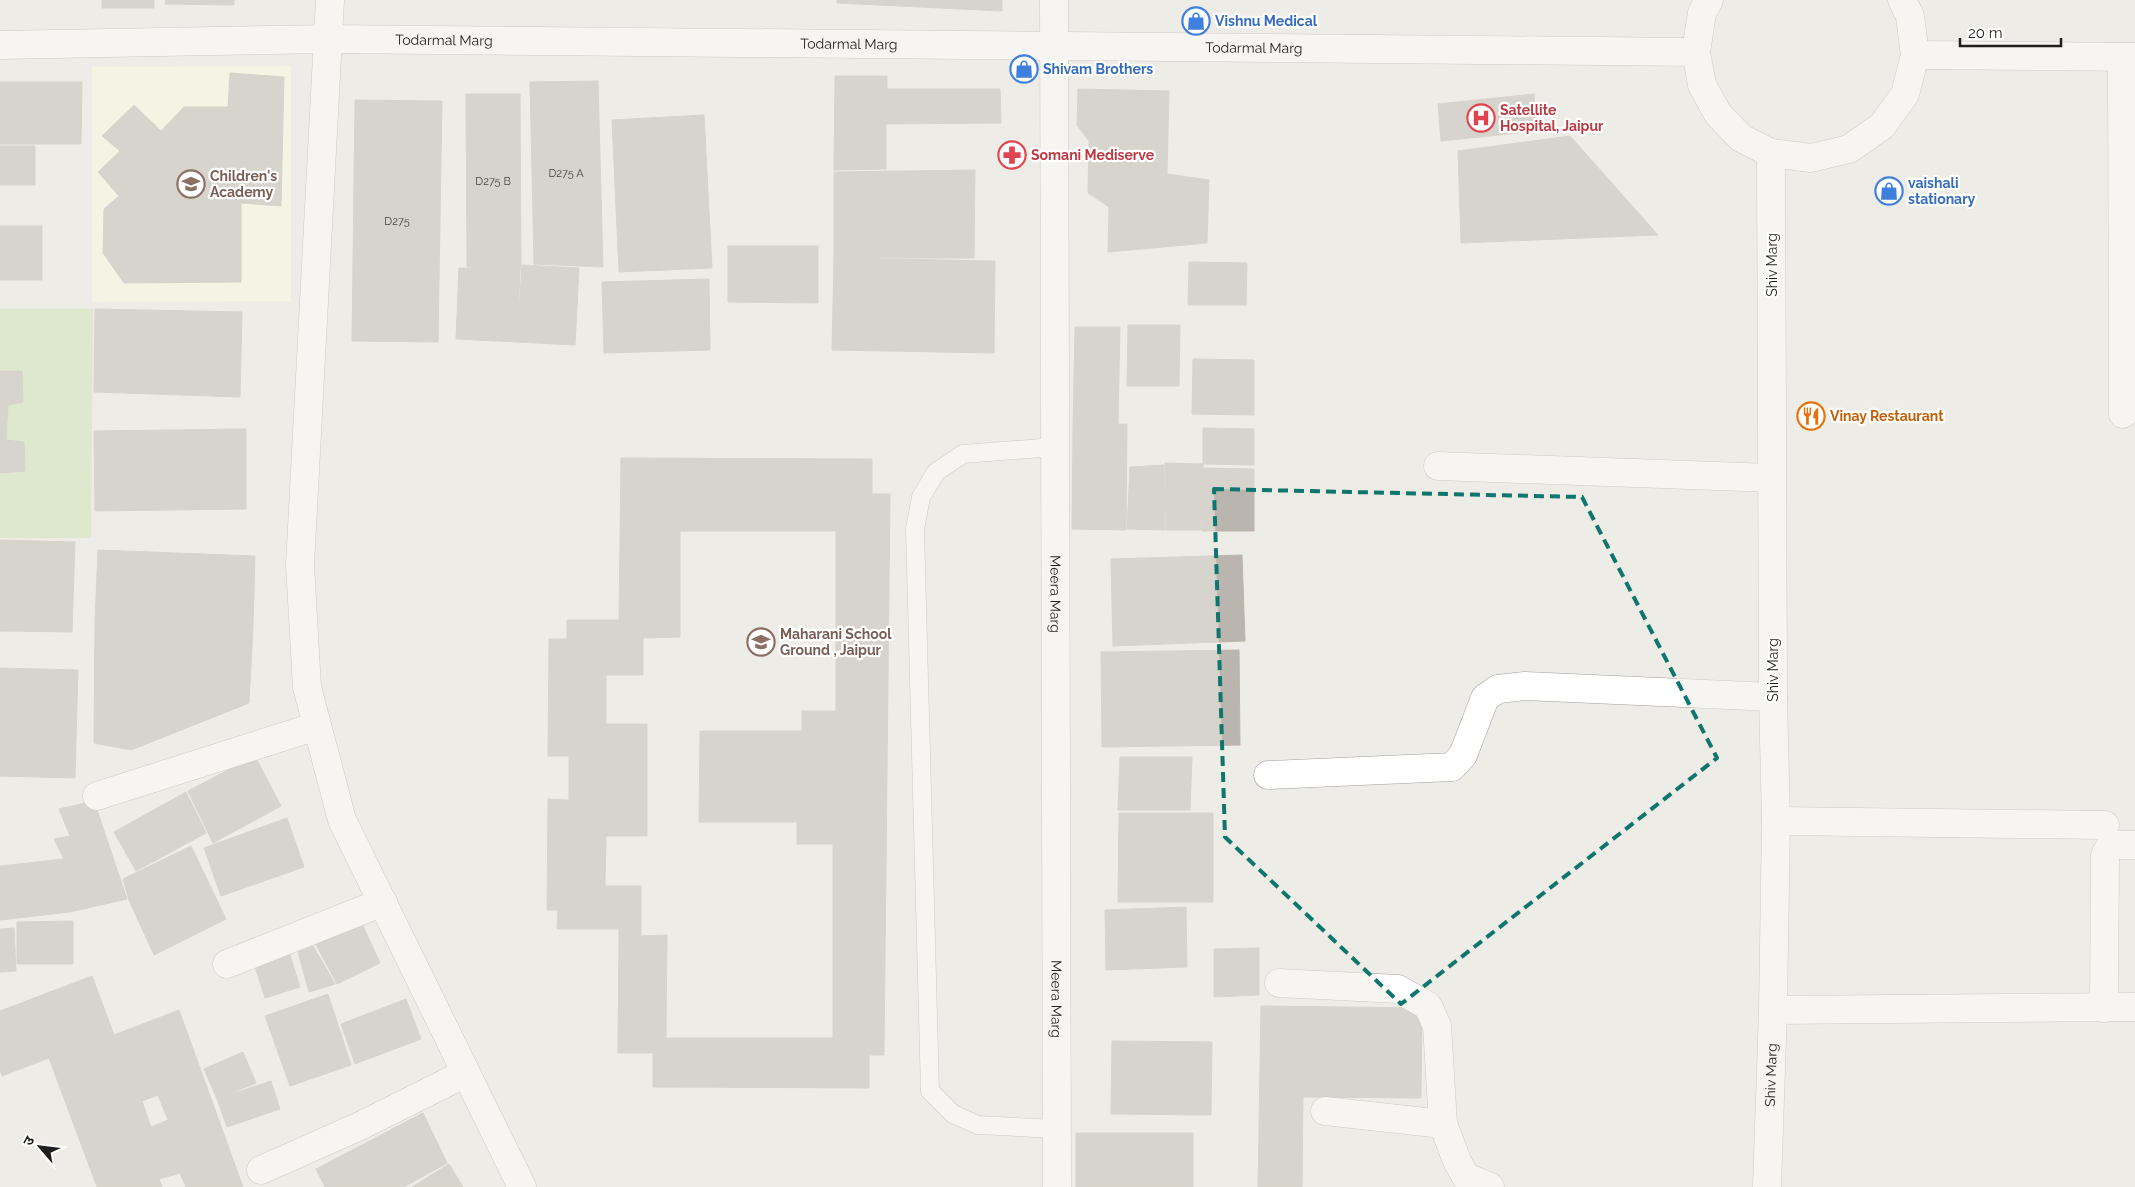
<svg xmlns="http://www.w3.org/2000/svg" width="2135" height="1187" font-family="Raleway,'Noto Sans Devanagari',sans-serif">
  <rect width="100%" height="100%" fill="#eeece6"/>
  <polygon fill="#fafce2" points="291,66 291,301 92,302 92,67"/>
  <polygon fill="#c7e3b1" points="0,309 93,309 91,538 0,538"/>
  <g fill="#bbb5af" stroke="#beb4aa" fill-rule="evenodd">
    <rect x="102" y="0" width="52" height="8"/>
    <polygon points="166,0 234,0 234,5 165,4"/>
    <polygon points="837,0 1002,0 1002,11 837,3"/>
    <polygon points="230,73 284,77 281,206 241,203 241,282 124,283 103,253 104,209 119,196 98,172 120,151 102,136 134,105 161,131 184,107 228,107"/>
    <polygon points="835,76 887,76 887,89 1000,89 1001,123 886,124 886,169 834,170"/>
    <polygon points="598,81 603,267 534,264 530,82"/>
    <polygon points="0,82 82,82 81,144 0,144"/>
    <polygon points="1078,89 1169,91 1167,174 1209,180 1207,243 1108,252 1109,207 1088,193 1089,141 1077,125"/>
    <polygon points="466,94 520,94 521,270 467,267"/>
    <polygon points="1534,94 1537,131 1441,141 1438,104"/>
    <polygon points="355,100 442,101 438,342 352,341"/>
    <polygon points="704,115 712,268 619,272 612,120"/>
    <polygon points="1570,136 1658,235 1461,243 1458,151"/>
    <rect x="0" y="146" width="35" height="39"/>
    <polygon points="975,170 974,258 834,258 834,172"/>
    <rect x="0" y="226" width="42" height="54"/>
    <polygon points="728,246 818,246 818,303 728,302"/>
    <polygon points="834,258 995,261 994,353 832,350"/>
    <polygon points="1189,262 1247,263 1246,305 1188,305"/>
    <polygon points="522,265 579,268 575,345 517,342"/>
    <polygon points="459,268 520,270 517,342 456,339"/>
    <polygon points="709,279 710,350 604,353 602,282"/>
    <polygon points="95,309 242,312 240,397 94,392"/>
    <polygon points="1128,325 1180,325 1179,386 1127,386"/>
    <polygon points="1075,327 1120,327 1118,424 1073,424"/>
    <polygon points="1193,359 1254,360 1254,415 1192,414"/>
    <polygon points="0,371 22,371 23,402 8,405 6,440 24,442 25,471 0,473"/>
    <polygon points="1073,424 1127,424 1126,530 1072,529"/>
    <polygon points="1203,428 1254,429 1254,465 1203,464"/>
    <polygon points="246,429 246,509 95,511 94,431"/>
    <path d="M 621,458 L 872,459 L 872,494 L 890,494 L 884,1055 L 869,1055 L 869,1088 L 653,1087 L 653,1053 L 618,1053 L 619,929 L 557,929 L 558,910 L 547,910 L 548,799 L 569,800 L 569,756 L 548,756 L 549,639 L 567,639 L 567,620 L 619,620 ZM 680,531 L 836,531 L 836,711 L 802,711 L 802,731 L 700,731 L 699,822 L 797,822 L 797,844 L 833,844 L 833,1038 L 666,1038 L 667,935 L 641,936 L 641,886 L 605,886 L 606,836 L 647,836 L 647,724 L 606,724 L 606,675 L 643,675 L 643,638 L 680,637 Z"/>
    <polygon points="1165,463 1203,464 1201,530 1166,530"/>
    <polygon points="1164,465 1165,530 1127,529 1130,467"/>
    <polygon points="1203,468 1254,469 1254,531 1202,531"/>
    <polygon points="0,540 75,542 72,632 0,631"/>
    <polygon points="98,550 255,556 253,627 95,621"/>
    <polygon points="1242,555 1245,641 1113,646 1111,559"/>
    <polygon points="95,621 253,627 249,703 131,750 94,743"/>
    <polygon points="1239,650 1240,745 1102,747 1101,652"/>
    <polygon points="0,668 78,670 75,778 0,776"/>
    <polygon points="255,756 281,806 213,843 188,791"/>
    <polygon points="1120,757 1192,757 1190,810 1118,810"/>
    <polygon points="186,792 206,833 136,871 114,832"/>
    <polygon points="94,801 127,899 70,912 64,859 54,839 70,836 59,809"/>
    <polygon points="1119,813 1213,813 1213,902 1118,902"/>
    <polygon points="287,818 304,867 221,896 204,848"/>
    <polygon points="191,846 226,919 154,955 129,900 123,879"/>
    <polygon points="64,859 70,912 0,920 0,866"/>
    <polygon points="1186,907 1187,967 1106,970 1105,910"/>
    <polygon points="359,917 380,963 337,984 313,939"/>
    <polygon points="73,921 73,964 17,964 17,922"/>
    <polygon points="14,928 16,971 0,972 0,929"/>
    <polygon points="313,946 335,984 309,992 298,952"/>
    <polygon points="1259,948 1259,995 1214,997 1214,949"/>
    <polygon points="288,949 300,987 265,998 253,960"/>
    <path d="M 92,976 L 114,1035 L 179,1010 L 243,1187 L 186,1187 L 180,1173 L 159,1179 L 162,1187 L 97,1187 L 49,1058 L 2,1076 L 0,1070 L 0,1011 ZM 158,1095 L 168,1120 L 151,1127 L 142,1101 Z"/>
    <polygon points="328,994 351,1065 290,1086 265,1016"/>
    <polygon points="406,999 421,1039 355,1064 341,1024"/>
    <polygon points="1261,1006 1422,1008 1421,1098 1303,1097 1302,1187 1258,1187"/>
    <polygon points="1112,1041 1212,1042 1211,1115 1111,1114"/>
    <polygon points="243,1052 256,1083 217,1099 204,1069"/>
    <polygon points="271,1081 280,1109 227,1127 217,1099"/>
    <polygon points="423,1113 447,1163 404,1187 325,1187 316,1169"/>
    <rect x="1076" y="1133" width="117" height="54"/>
    <polygon points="449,1164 463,1187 412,1187"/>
  </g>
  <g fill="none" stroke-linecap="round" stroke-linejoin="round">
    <g stroke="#a0a0a0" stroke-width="19">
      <polyline id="service" points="1054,447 963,454 936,472 921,497 915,529 930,1091 953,1114 978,1125 1056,1129"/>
    </g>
    <g stroke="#a0a0a0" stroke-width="29">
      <g id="minor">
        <polyline points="330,0 300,565 307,687 342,820 522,1187"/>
        <polyline points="2122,57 2123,414"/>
        <polyline points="1438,466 1772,478"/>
        <polyline points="1268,775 1452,767 1463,755 1485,698 1498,689 1525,686 1773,697"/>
        <polyline points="97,796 317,726"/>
        <polyline points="1776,821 2105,825"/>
        <polyline points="227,964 383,902"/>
        <polyline points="1279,983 1398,989 1428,1006 1437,1026 1443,1124 1457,1161 1466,1177 1490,1187"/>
        <polyline points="2104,1008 2105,855 2111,845 2135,845"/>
        <polyline points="1773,1010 2135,1007"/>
        <polyline points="1325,1111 1443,1124"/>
        <polyline points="261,1170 360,1126 466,1073"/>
      </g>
    </g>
    <g stroke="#a0a0a0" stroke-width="29">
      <g id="tertiary">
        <path id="s1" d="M 1054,0 L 1057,1187"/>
        <polyline points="1709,0 1702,13 1696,52 1702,85 1718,114 1741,138 1771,153 1811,158 1849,149 1882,126 1905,94 1915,55 1910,16 1902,0"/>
        <path id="s2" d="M 0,45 L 329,39 L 1696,52"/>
        <polyline points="1915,55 2135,57"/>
        <path id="s3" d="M 1767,1187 L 1773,1010 L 1776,821 L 1773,697 L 1771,153"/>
      </g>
    </g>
    <use href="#service" stroke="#fff" stroke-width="18"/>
    <use href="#minor" stroke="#fff" stroke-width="28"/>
    <use href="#tertiary" stroke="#fff" stroke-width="28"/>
  </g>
  <path d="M0 0H2135V1187H0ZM 1214,489 L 1582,497 L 1717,758 L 1401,1004 L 1225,837 Z" fill="#eeece6" fill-opacity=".55" fill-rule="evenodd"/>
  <path fill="none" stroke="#0f766e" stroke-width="4" stroke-dasharray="10 6" stroke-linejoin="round" d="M 1214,489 L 1582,497 L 1717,758 L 1401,1004 L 1225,837 Z"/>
  <defs>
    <g id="shop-ring" transform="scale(1.4375)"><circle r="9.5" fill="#fff" stroke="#3f7fe0" stroke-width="1.5"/><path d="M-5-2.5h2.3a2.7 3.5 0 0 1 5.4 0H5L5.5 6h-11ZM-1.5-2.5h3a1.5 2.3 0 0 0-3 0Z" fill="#3f7fe0"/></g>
    <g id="hospital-ring" transform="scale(1.4375)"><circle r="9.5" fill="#fff" stroke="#e0444e" stroke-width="1.5"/><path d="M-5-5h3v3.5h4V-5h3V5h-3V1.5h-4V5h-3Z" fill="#e0444e"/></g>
    <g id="pharmacy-ring" transform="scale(1.4375)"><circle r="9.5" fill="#fff" stroke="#e0444e" stroke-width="1.5"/><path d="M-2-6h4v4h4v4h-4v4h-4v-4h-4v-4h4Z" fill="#e0444e"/></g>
    <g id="school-ring" transform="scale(1.4375)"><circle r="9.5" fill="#fff" stroke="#8d6e63" stroke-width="1.5"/><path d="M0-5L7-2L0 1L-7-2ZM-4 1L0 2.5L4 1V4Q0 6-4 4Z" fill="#8d6e63"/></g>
    <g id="restaurant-ring" transform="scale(1.4375)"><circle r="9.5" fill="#fff" stroke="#e8710a" stroke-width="1.5"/><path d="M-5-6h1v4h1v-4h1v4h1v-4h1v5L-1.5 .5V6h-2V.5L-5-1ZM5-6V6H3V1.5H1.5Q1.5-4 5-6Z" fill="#e8710a"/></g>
  </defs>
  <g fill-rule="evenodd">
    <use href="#shop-ring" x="1196" y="21"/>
    <use href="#shop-ring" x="1024" y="69"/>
    <use href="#hospital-ring" x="1481" y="118"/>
    <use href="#pharmacy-ring" x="1012" y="155"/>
    <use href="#school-ring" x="191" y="184"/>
    <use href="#shop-ring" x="1889" y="191"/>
    <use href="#restaurant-ring" x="1811" y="416"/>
    <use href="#school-ring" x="761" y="642"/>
  </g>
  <g text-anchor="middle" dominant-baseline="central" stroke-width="4.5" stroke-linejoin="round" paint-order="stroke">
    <g font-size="11" fill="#464443">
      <text x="566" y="173">D275 A</text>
      <text x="493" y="181">D275 B</text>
      <text x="397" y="221">D275</text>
    </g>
    <g font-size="14" font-weight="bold" fill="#366cbe" stroke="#fff" text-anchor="start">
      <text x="1215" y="21">Vishnu Medical</text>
      <text x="1043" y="69">Shivam Brothers</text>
      <text x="1908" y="183">vaishali<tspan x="1908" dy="16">stationary</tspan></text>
    </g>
    <g font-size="14" fill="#1f1f1f" stroke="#fff">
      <text stroke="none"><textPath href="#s2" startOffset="444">Todarmal Marg</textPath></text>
      <text stroke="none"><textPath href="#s2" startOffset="849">Todarmal Marg</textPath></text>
      <text stroke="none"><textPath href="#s2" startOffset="1254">Todarmal Marg</textPath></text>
      <text transform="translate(1772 265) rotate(-90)">Shiv Marg</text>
      <text stroke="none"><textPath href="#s1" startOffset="594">Meera Marg</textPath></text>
      <text transform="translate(1773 670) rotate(-90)">Shiv Marg</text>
      <text stroke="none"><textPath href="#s1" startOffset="999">Meera Marg</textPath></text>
      <text stroke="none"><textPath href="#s3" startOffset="112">Shiv Marg</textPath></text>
    </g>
    <g font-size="14" font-weight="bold" fill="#be3a42" stroke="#fff" text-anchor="start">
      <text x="1500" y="110">Satellite<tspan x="1500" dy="16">Hospital, Jaipur</tspan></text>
      <text x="1031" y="155">Somani Mediserve</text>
    </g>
    <g font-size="14" font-weight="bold" fill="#785e54" stroke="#fff" text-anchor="start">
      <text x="210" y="176">Children's<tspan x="210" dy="16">Academy</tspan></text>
      <text x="780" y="634">Maharani School<tspan x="780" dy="16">Ground , Jaipur</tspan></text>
    </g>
    <g font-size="14" font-weight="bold" fill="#c56008" stroke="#fff" text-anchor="start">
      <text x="1830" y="416">Vinay Restaurant</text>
    </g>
  </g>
  <g transform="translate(40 1147) rotate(298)" stroke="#ffffff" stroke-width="4" paint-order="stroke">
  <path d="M0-4L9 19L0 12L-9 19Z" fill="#1f1f1f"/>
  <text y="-8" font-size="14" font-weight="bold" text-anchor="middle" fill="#1f1f1f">उ</text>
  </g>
  <path d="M1960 38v8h101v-8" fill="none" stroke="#1f1f1f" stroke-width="2.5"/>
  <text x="1968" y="38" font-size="15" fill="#1f1f1f" stroke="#ffffff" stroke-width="4" paint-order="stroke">20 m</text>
</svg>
